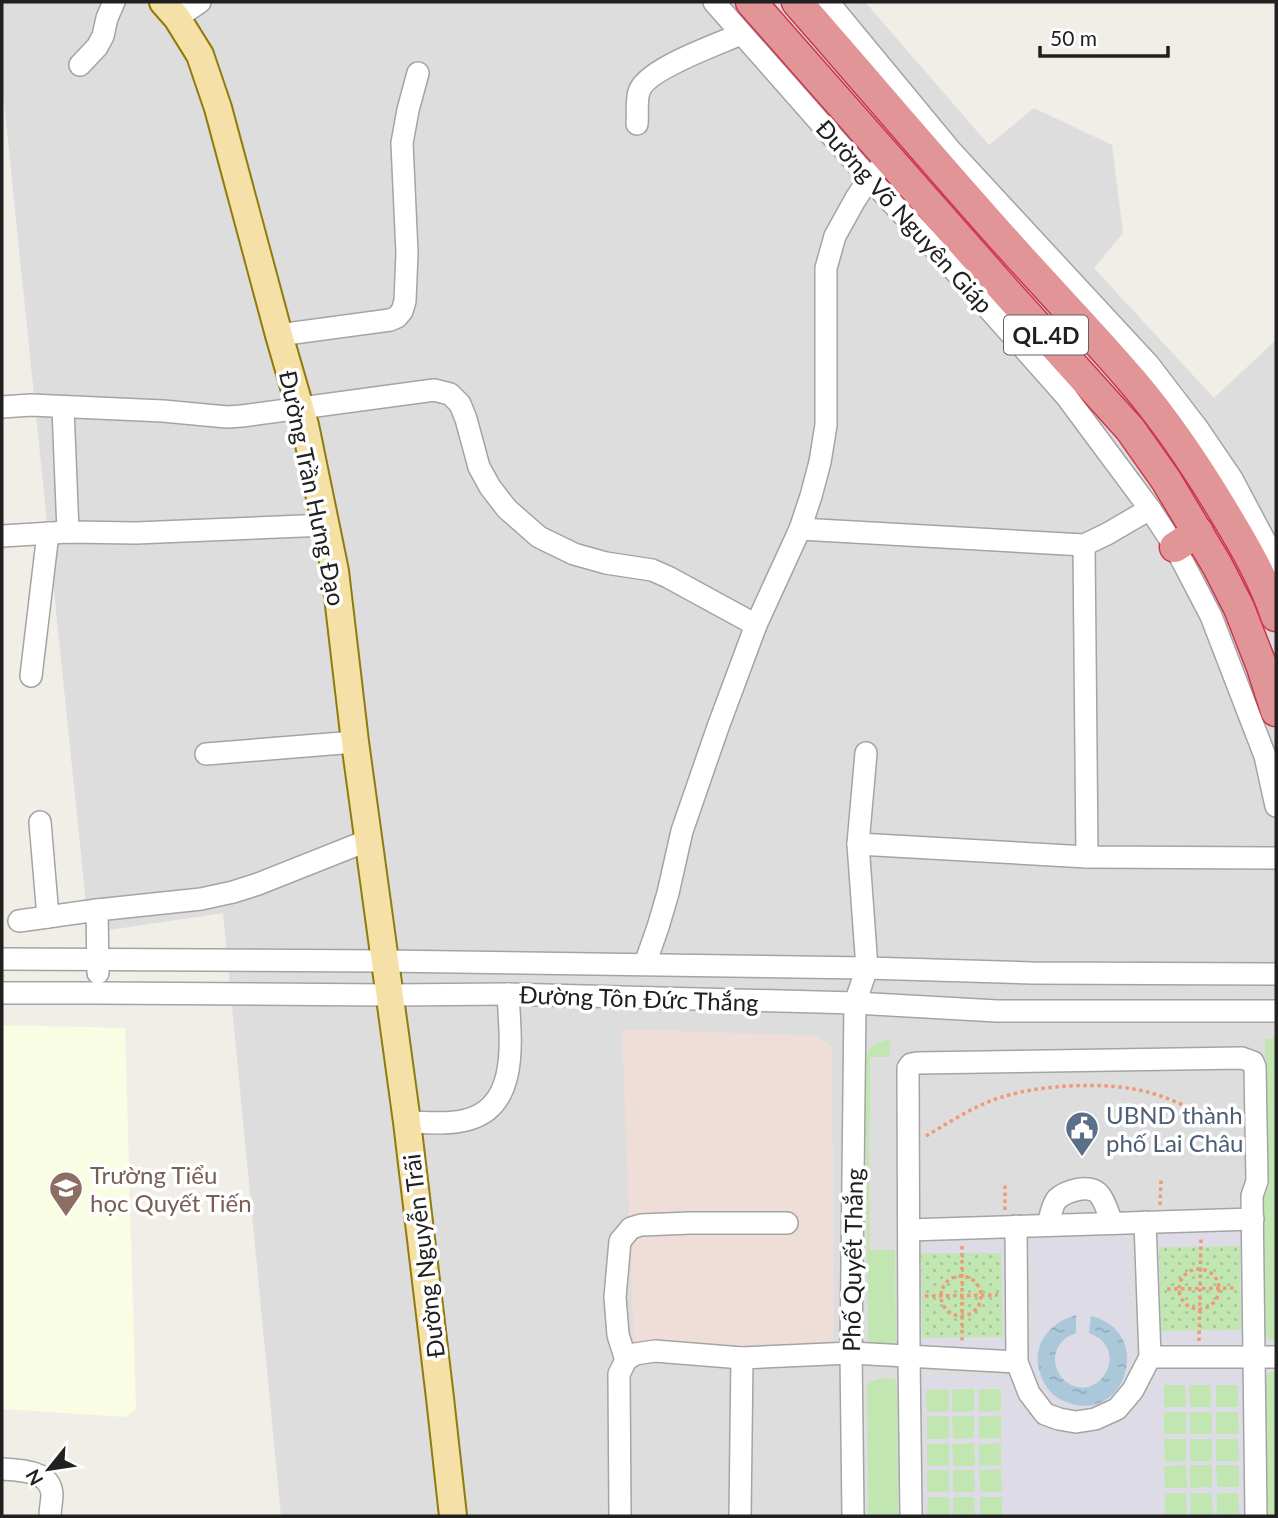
<svg xmlns="http://www.w3.org/2000/svg" width="1278" height="1518" font-family="Lato,sans-serif">
  <defs>
    <pattern id="garden-dots" width="8" height="8" patternUnits="userSpaceOnUse" patternTransform="scale(1.75)"><rect width="8" height="8" fill="#c2e6b1"/><path d="M2 2h.1M6 6h.1" fill="none" stroke="#a6c598" stroke-width="1.8" stroke-linecap="round"/></pattern>
    <pattern id="water-ripples" width="26" height="14" patternUnits="userSpaceOnUse" patternTransform="scale(1.75)"><rect width="26" height="14" fill="#abc7da"/><path d="M2 4q2-2 4 0t4 0M15 11q2-2 4 0t4 0" fill="none" stroke="#93abbb"/></pattern>
  </defs>
  <rect width="100%" height="100%" fill="#f0eee7"/>
  <polygon fill="#dedddd" points="2,2 865,2 989,145 1034,108 1112,145 1123,233 1094,268 1214,398 1276,340 1276,1516 281,1516 223,913 89,933 3,92 2,90"/>
  <polygon fill="#efddd8" points="622,1029 817,1036 832,1047 834,1334 827,1350 634,1344"/>
  <polygon fill="#f8fde3" points="2,1025 125,1028 136,1409 125,1417 2,1409"/>
  <g fill="#c2e6b1">
    <path d="M 1276,1038 L 1276,1340 C 1270,1341 1268,1340 1266,1334 L 1263,1197 L 1269,1187 L 1265,1039 Z"/>
    <path d="M 891,1039 L 889,1057 L 870,1057 L 870,1119 L 869,1124 L 870,1250 L 895,1250 L 896,1345 L 868,1346 L 865,1061 C 869,1044 875,1044 891,1039 Z"/>
    <polygon points="1271,1372 1276,1372 1276,1516 1266,1516 1264,1376"/>
    <path d="M 894,1379 L 896,1382 L 897,1389 L 898,1516 L 868,1516 L 867,1386 C 873,1377 884,1379 894,1379 Z"/>
    <polygon points="1163,1385 1186,1385 1186,1407 1164,1408"/>
    <polygon points="1189,1385 1211,1385 1212,1407 1189,1407"/>
    <rect x="1216" y="1385" width="22" height="22"/>
    <rect x="926" y="1389" width="23" height="23"/>
    <rect x="952" y="1389" width="22" height="23"/>
    <polygon points="978,1389 1001,1389 1001,1412 979,1412"/>
    <rect x="1164" y="1412" width="22" height="22"/>
    <polygon points="1189,1412 1212,1412 1212,1434 1190,1434"/>
    <polygon points="1216,1412 1238,1412 1239,1434 1216,1434"/>
    <polygon points="926,1416 949,1416 949,1439 927,1439"/>
    <polygon points="952,1416 974,1416 975,1439 952,1439"/>
    <polygon points="979,1416 1001,1416 1001,1438 979,1439"/>
    <polygon points="1164,1439 1186,1439 1187,1461 1164,1462"/>
    <rect x="1190" y="1439" width="22" height="22"/>
    <rect x="1216" y="1439" width="23" height="22"/>
    <rect x="927" y="1443" width="22" height="23"/>
    <polygon points="952,1443 975,1443 975,1466 953,1466"/>
    <polygon points="979,1443 1001,1443 1002,1466 979,1466"/>
    <rect x="1164" y="1465" width="23" height="23"/>
    <polygon points="1190,1465 1212,1465 1212,1487 1190,1488"/>
    <polygon points="1216,1465 1239,1465 1239,1487 1217,1487"/>
    <polygon points="979,1469 1001,1469 1002,1492 979,1492"/>
    <polygon points="927,1470 949,1470 950,1492 927,1492"/>
    <rect x="953" y="1470" width="22" height="22"/>
    <rect x="1165" y="1493" width="22" height="22"/>
    <rect x="1190" y="1493" width="23" height="22"/>
    <rect x="1217" y="1493" width="22" height="22"/>
    <rect x="927" y="1497" width="23" height="19"/>
    <rect x="953" y="1497" width="22" height="19"/>
    <polygon points="979,1497 1002,1497 1002,1516 980,1516"/>
  </g>
  <g fill="url(#garden-dots)">
    <polygon points="1240,1246 1241,1330 1160,1331 1159,1247"/>
    <polygon points="921,1253 1002,1253 1003,1337 922,1338"/>
  </g>
  <g fill="#dddbe6" fill-rule="evenodd">
    <path d="M 1162,1231 L 1233,1231 L 1240,1232 L 1244,1236 L 1246,1338 L 1241,1342 L 1235,1345 L 1162,1346 L 1159,1345 L 1155,1238 ZM 1240,1246 L 1241,1330 L 1161,1331 L 1159,1247 Z"/>
    <path d="M 1124,1233 L 1129,1234 L 1131,1238 L 1134,1359 L 1129,1379 L 1110,1402 L 1090,1410 L 1078,1411 L 1063,1407 L 1054,1402 L 1043,1393 L 1037,1384 L 1032,1368 L 1031,1245 L 1038,1236 ZM 1095,1317 L 1113,1326 L 1124,1343 L 1128,1363 L 1080,1406 L 1071,1404 L 1053,1394 L 1041,1378 L 1038,1368 L 1039,1348 L 1049,1330 L 1076,1333 L 1067,1337 L 1059,1345 L 1055,1356 L 1056,1367 L 1061,1378 L 1071,1384 L 1082,1387 L 1093,1385 L 1106,1374 L 1110,1358 L 1109,1352 L 1103,1342 L 1089,1333 Z"/>
    <path d="M 1001,1237 L 1006,1240 L 1007,1349 L 1001,1351 L 918,1351 L 915,1242 L 921,1239 ZM 921,1253 L 1001,1253 L 1003,1337 L 922,1338 Z"/>
    <path d="M 1236,1368 L 1242,1370 L 1244,1374 L 1248,1516 L 1002,1516 L 1002,1497 L 980,1497 L 980,1516 L 975,1516 L 974,1497 L 953,1497 L 953,1516 L 950,1516 L 949,1497 L 928,1497 L 927,1516 L 916,1516 L 916,1377 L 921,1374 L 1003,1375 L 1008,1379 L 1025,1408 L 1036,1417 L 1075,1432 L 1093,1432 L 1105,1428 L 1125,1419 L 1136,1410 L 1149,1389 L 1154,1378 L 1160,1372 L 1168,1369 ZM 1164,1385 L 1185,1385 L 1186,1407 L 1164,1407 ZM 1189,1385 L 1211,1385 L 1211,1407 L 1190,1407 ZM 1216,1385 L 1238,1385 L 1238,1407 L 1216,1407 ZM 949,1389 L 949,1411 L 927,1412 L 926,1390 ZM 952,1389 L 974,1389 L 974,1411 L 952,1412 ZM 979,1389 L 1001,1389 L 1001,1411 L 979,1412 ZM 1164,1412 L 1186,1412 L 1186,1434 L 1164,1434 ZM 1189,1412 L 1212,1412 L 1212,1434 L 1190,1434 ZM 1216,1412 L 1238,1412 L 1239,1434 L 1216,1434 ZM 927,1416 L 949,1416 L 949,1439 L 927,1439 ZM 952,1416 L 974,1416 L 974,1438 L 953,1439 ZM 979,1416 L 1001,1416 L 1001,1438 L 979,1439 ZM 1164,1439 L 1186,1439 L 1186,1461 L 1165,1462 ZM 1190,1439 L 1212,1439 L 1212,1461 L 1190,1461 ZM 1216,1439 L 1238,1439 L 1239,1461 L 1216,1461 ZM 949,1443 L 949,1466 L 927,1466 L 927,1444 ZM 974,1443 L 975,1466 L 953,1466 L 952,1444 ZM 1001,1443 L 1001,1465 L 979,1466 L 979,1444 ZM 1186,1465 L 1187,1488 L 1165,1488 L 1164,1466 ZM 1190,1465 L 1212,1465 L 1212,1487 L 1190,1488 ZM 1216,1465 L 1239,1465 L 1239,1487 L 1217,1487 ZM 1001,1469 L 1002,1492 L 980,1492 L 979,1470 ZM 927,1470 L 949,1470 L 949,1492 L 927,1492 ZM 953,1470 L 974,1470 L 975,1492 L 953,1492 ZM 1165,1493 L 1186,1493 L 1187,1515 L 1165,1515 ZM 1190,1493 L 1212,1493 L 1213,1515 L 1191,1515 ZM 1217,1493 L 1238,1493 L 1239,1515 L 1217,1515 Z"/>
  </g>
  <path fill="url(#water-ripples)" d="M 1076,1315 L 1076,1333 C 1065,1337 1057,1344 1055,1356 C 1054,1365 1058,1375 1065,1381 C 1098,1407 1133,1349 1089,1333 L 1091,1316 C 1155,1331 1126,1426 1066,1402 C 1055,1398 1045,1388 1041,1376 C 1030,1347 1048,1323 1076,1315 Z"/>
  <g fill="none" stroke-linecap="round" stroke-linejoin="round">
    <g stroke="#a4a4a4" stroke-width="24">
      <g id="minor">
        <polyline points="714,2 869,178 947,262 1066,396 1150,509 1175,547 1211,616 1265,756 1276,806"/>
        <polyline points="828,2 951,151 1149,365 1198,429 1232,479 1276,562"/>
        <polyline points="177,18 200,2"/>
        <polyline points="80,65 97,47 103,36 107,18 114,2"/>
        <path d="M 637,124 C 638,114 636,101 639,92 C 645,69 719,44 741,34"/>
        <polyline points="279,335 390,320 397,317 402,311 405,301 407,253 402,143 408,110 418,73"/>
        <polyline points="2,407 31,405 163,411 227,417 242,416 434,390 450,394 460,404 466,419 479,467 490,487 507,509 539,537 574,554 606,563 652,570 668,577 756,625"/>
        <polyline points="63,408 68,532"/>
        <polyline points="800,529 1084,545 1107,534 1150,509"/>
        <polyline points="2,536 68,532 136,533 326,525"/>
        <polyline points="1084,545 1087,857"/>
        <polyline points="31,676 48,533"/>
        <polyline points="206,754 355,742"/>
        <polyline points="40,822 48,917"/>
        <polyline points="858,844 1087,857 1276,858"/>
        <polyline points="97,910 98,973"/>
        <polyline points="19,921 97,910 201,899 233,892 258,884 369,840"/>
        <polyline points="2,959 385,961 867,968 1032,973 1276,974"/>
        <polyline points="645,964 658,927 668,893 682,831 718,727 756,625 800,529 811,496 820,462 826,425 826,268 835,236 855,200 869,178 879,169"/>
        <polyline points="2,993 98,993 390,995 508,994 855,1003 997,1011 1276,1011"/>
        <path d="M 407,1122 C 426,1122 448,1125 466,1120 C 521,1107 510,1036 508,994"/>
        <path d="M 1048,1225 C 1050,1217 1052,1205 1057,1199 C 1066,1191 1088,1184 1098,1193 C 1105,1200 1108,1213 1112,1223"/>
        <polyline points="1016,1226 1017,1362 1029,1393 1045,1414 1059,1419 1076,1422 1095,1419 1117,1409 1133,1390 1150,1357 1145,1222"/>
        <polyline points="909,1230 1253,1219"/>
        <polyline points="1150,1357 1276,1357"/>
        <polyline points="626,1360 618,1335 615,1297 620,1241 631,1228 641,1225 690,1223 787,1223"/>
        <path d="M 2,1469 C 19,1470 50,1470 52,1494 C 52,1501 50,1509 50,1516"/>
        <polyline points="620,1516 619,1374 626,1360 635,1354 655,1351 742,1358 851,1353 1017,1362"/>
        <polyline points="740,1516 742,1358"/>
        <polyline points="853,1516 851,1353 855,1003 867,968 858,844 866,753"/>
        <polyline points="911,1516 909,1356 908,1068 911,1064 917,1063 1242,1058 1253,1062 1255,1067 1257,1181 1252,1196 1256,1516"/>
      </g>
    </g>
    <g stroke="#917b0b" stroke-width="30">
      <polyline id="major" points="163,2 177,18 200,55 218,108 279,335 305,425 335,571 355,742 407,1122 440,1398 453,1516"/>
    </g>
    <g stroke="#ce344f" stroke-width="33">
      <g id="highway">
        <polyline points="751,2 1009,295 1130,429 1166,480 1217,565 1239,608 1262,667 1276,711"/>
        <path d="M 797,2 C 868,83 937,165 1009,245 C 1050,291 1093,335 1133,382 C 1167,422 1197,467 1224,512 C 1244,545 1264,579 1276,616"/>
        <polyline points="1175,547 1198,532"/>
      </g>
    </g>
    <g stroke="#f09978" stroke-width="3.5" stroke-dasharray="3.5 3.5" stroke-linecap="butt">
      <path d="M 926,1136 C 950,1122 975,1105 1002,1097 C 1042,1084 1111,1081 1151,1093 C 1172,1099 1191,1109 1211,1117 C 1220,1120 1229,1122 1237,1124"/>
      <polyline points="1160,1205 1161,1180"/>
      <polyline points="1005,1210 1005,1185"/>
      <polyline points="962,1246 962,1343"/>
      <circle cx="1199" cy="1289" r="20"/>
      <circle cx="961" cy="1296" r="20"/>
      <polyline points="1167,1289 1236,1288"/>
      <polyline points="925,1296 998,1295"/>
      <polyline points="1199,1341 1201,1237"/>
    </g>
    <use href="#minor" stroke="#fff" stroke-width="21"/>
    <use href="#major" stroke="#f5e1a7" stroke-width="26"/>
    <use href="#highway" stroke="#e19597" stroke-width="30"/>
  </g>
  <defs>
    <g id="civic-pin" transform="scale(1.75)"><path d="M0 17L-7.5 6A9.5 9.5 0 1 1 7.5 6Z" fill="#5c6f8a" stroke="#fff"/><path d="M-.6-6.5H3V-4.5H.6V-3L4-1V1h2V6H-6V1h2V-1L-.6-3ZM-1.2 2.5V6h2.4V2.5Z" fill="#fff"/></g>
    <g id="school-pin" transform="scale(1.75)"><path d="M0 17L-7.5 6A9.5 9.5 0 1 1 7.5 6Z" fill="#8d6e63" stroke="#fff"/><path d="M0-5L7-2L0 1L-7-2ZM-4 1L0 2.5L4 1V4Q0 6-4 4Z" fill="#fff"/></g>
  </defs>
  <g fill-rule="evenodd">
    <use href="#civic-pin" x="1082" y="1128"/>
    <use href="#school-pin" x="66" y="1188"/>
  </g>
  <g text-anchor="middle" dominant-baseline="central" stroke-width="7" stroke-linejoin="round" paint-order="stroke">
    <rect fill="#fff" stroke="#636363" stroke-width="2" x="1004" y="315.5" width="84" height="39" rx="5"/>
    <g font-size="23" font-weight="bold" fill="#202020">
      <text x="1046" y="335">QL.4D</text>
    </g>
    <g font-size="24" fill="#202020" stroke="#fff">
      <text transform="translate(905 216) rotate(48)">Đường Võ Nguyên Giáp</text>
      <text transform="translate(313 488) rotate(78)">Đường Trần Hưng Đạo</text>
      <text transform="translate(639 998) rotate(2)">Đường Tôn Đức Thắng</text>
      <text transform="translate(423 1256) rotate(-97)">Đường Nguyễn Trãi</text>
      <text transform="translate(852 1260) rotate(-89)">Phố Quyết Thắng</text>
    </g>
    <g font-size="24" fill="#4e5e75" stroke="#fff" text-anchor="start">
      <text x="1106" y="1114">UBND thành<tspan x="1106" dy="28">phố Lai Châu</tspan></text>
    </g>
    <g font-size="24" fill="#785e54" stroke="#fff" text-anchor="start">
      <text x="90" y="1174">Trường Tiểu<tspan x="90" dy="28">học Quyết Tiến</tspan></text>
    </g>
  </g>
  <rect width="1278" height="1518" fill="none" stroke="#202020" stroke-width="7"/>
  <g transform="translate(49 1469) rotate(240)" stroke="#ffffff" stroke-width="5" paint-order="stroke">
  <path d="M0-5L12 26L0 18L-12 26Z" fill="#202020"/>
  <text y="-10" font-size="19" font-weight="bold" text-anchor="middle" fill="#202020">N</text>
  </g>
  <path d="M1040 46v10h128v-10" fill="none" stroke="#202020" stroke-width="3.5"/>
  <text x="1050" y="46" font-size="21" fill="#202020" stroke="#ffffff" stroke-width="5" paint-order="stroke">50 m</text>
</svg>
